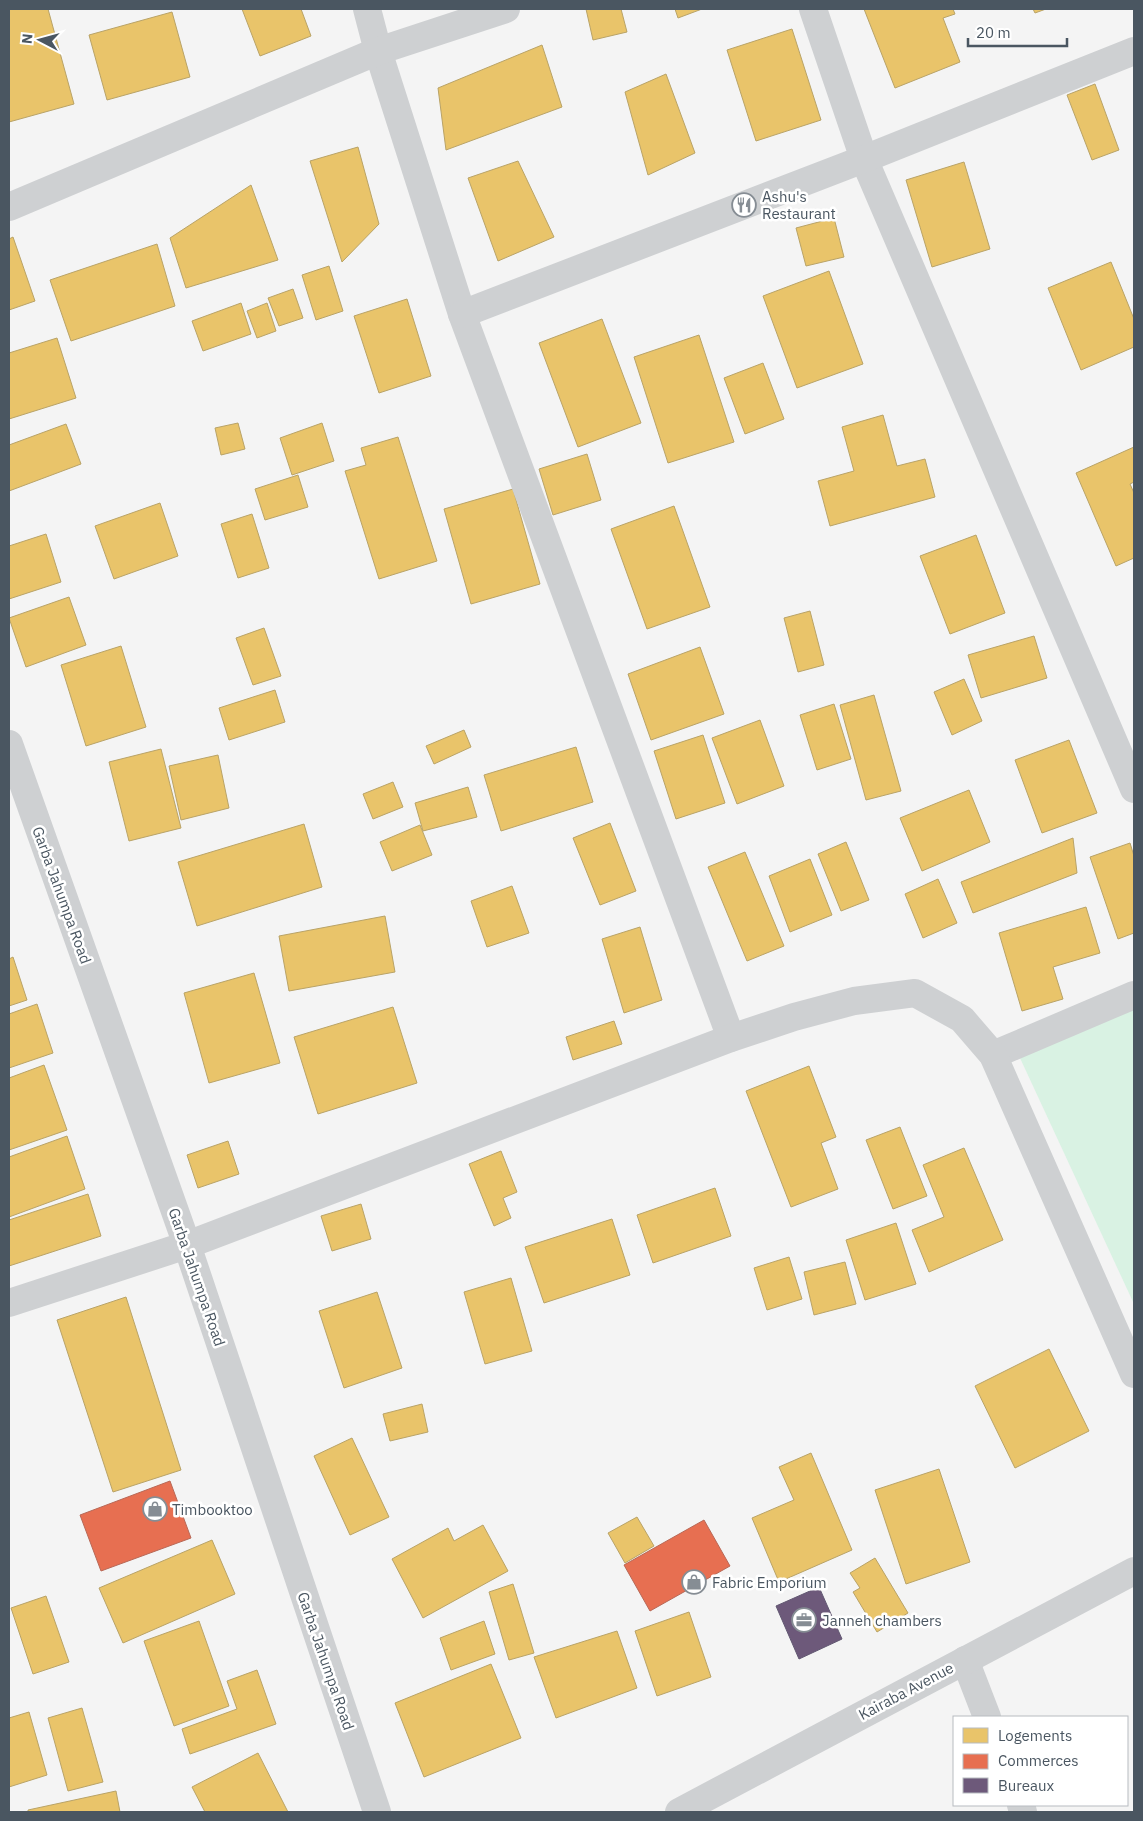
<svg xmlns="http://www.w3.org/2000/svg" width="1143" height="1821" font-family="'IBM Plex Sans',sans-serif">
  <rect width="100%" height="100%" fill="#f4f4f4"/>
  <polygon fill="#d9f2e3" points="1134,1004 1134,1304 1020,1058"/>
  <g fill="#e9c46a" stroke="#b9a367">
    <polygon points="9,9 48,9 74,104 9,122"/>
    <polygon points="242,9 301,9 311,36 260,56"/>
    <polygon points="586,9 621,9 627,32 593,40"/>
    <polygon points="675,9 702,9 678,18"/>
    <polygon points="864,9 953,9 955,14 943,18 960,62 895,88"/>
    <polygon points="1033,9 1046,9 1035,13"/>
    <polygon points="172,12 190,77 107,100 89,35"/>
    <polygon points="792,29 821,120 756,141 727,50"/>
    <polygon points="542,45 562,107 446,150 438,88"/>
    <polygon points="666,74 695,153 648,175 625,92"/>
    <polygon points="1095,84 1119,150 1092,160 1067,95"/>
    <polygon points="358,147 379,224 342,262 310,161"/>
    <polygon points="518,161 554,237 498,261 468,178"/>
    <polygon points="964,162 990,249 932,267 906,180"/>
    <polygon points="251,185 278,260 186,288 170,238"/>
    <polygon points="834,218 844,257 806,266 796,228"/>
    <polygon points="13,237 35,301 9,310 9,239"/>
    <polygon points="157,244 175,306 71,341 50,280"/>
    <polygon points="1111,262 1134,319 1134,347 1081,370 1048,288"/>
    <polygon points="329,266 343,311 316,320 302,275"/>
    <polygon points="829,271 863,364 797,388 763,296"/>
    <polygon points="293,289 303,318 279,326 268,298"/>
    <polygon points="407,299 431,376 379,393 354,316"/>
    <polygon points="241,303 251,334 203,351 192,321"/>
    <polygon points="267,303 276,331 257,338 247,311"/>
    <polygon points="602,319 641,423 578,447 539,343"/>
    <polygon points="699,335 734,442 668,463 634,357"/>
    <polygon points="57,338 76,398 9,419 9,353"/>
    <polygon points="763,363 784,419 745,434 724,378"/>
    <polygon points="883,415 897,466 925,459 935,497 830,526 818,481 854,471 842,427"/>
    <polygon points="238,423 245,449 221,455 215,428"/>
    <polygon points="322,423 334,461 292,475 280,438"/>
    <polygon points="66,424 81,464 9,491 9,445"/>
    <polygon points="398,437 437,561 379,579 345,471 366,465 361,448"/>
    <polygon points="1134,447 1134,482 1130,484 1134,493 1134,558 1116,566 1076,473"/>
    <polygon points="587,454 601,500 553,515 539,469"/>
    <polygon points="298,475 308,507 265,520 255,489"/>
    <polygon points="513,489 540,584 471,604 444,509"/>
    <polygon points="160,503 178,556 114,579 95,526"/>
    <polygon points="674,506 710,607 647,629 611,529"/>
    <polygon points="252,514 269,568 238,578 221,524"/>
    <polygon points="46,534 61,582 9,599 9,546"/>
    <polygon points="976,535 1005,613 950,634 920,556"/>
    <polygon points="69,597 86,645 26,667 9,618"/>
    <polygon points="810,611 824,665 798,672 784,618"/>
    <polygon points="264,628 281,676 253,685 236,638"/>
    <polygon points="1034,636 1047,678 981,698 968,655"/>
    <polygon points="121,646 146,727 86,746 61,665"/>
    <polygon points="700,647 724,714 651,740 628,674"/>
    <polygon points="964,679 982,721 952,735 934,692"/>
    <polygon points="275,690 285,722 229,740 219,708"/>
    <polygon points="874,695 901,791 866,800 840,705"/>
    <polygon points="834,704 851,759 817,770 800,715"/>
    <polygon points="760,720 784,786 737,804 712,738"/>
    <polygon points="464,730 471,747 434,764 426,746"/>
    <polygon points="703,735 725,803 676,819 654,751"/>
    <polygon points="1069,740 1097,813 1042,833 1015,760"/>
    <polygon points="576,747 593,802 501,831 484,775"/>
    <polygon points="161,749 181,828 129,841 109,762"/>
    <polygon points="218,755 229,808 181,820 169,766"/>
    <polygon points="393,782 403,807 373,819 363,794"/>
    <polygon points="468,787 477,817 423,831 415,803"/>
    <polygon points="969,790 990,842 922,871 900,818"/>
    <polygon points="610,823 636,891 600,905 573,838"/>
    <polygon points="304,824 322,887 197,926 178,862"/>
    <polygon points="420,825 432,855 392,871 380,842"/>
    <polygon points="1073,838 1077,873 973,913 961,882"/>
    <polygon points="846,842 869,900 841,911 818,854"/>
    <polygon points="1130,843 1134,856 1134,933 1118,939 1090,857"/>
    <polygon points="745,852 784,946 747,961 708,867"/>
    <polygon points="810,859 832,915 790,932 769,876"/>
    <polygon points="938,879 957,923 923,938 905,894"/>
    <polygon points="512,886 529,933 487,947 471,901"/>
    <polygon points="1086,907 1100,953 1053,967 1063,999 1022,1011 999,933"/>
    <polygon points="385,916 395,972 289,991 279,936"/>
    <polygon points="640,927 662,1000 624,1013 602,939"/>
    <polygon points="13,957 27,1000 9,1006 9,959"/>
    <polygon points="254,973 280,1063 209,1083 184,993"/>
    <polygon points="37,1004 53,1053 9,1068 9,1014"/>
    <polygon points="393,1007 417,1083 318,1114 294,1037"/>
    <polygon points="614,1021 622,1044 573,1060 566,1037"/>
    <polygon points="44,1065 67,1130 9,1150 9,1078"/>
    <polygon points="809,1066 836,1137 821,1143 838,1189 791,1207 746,1091"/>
    <polygon points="900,1127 927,1196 893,1209 866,1140"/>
    <polygon points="67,1136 85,1189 9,1217 9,1157"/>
    <polygon points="228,1141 239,1174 198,1188 187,1155"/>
    <polygon points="964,1148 1003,1240 929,1272 912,1230 944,1217 923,1165"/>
    <polygon points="501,1151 517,1192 503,1198 511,1218 494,1226 469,1164"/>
    <polygon points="715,1188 731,1236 653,1263 637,1215"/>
    <polygon points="88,1194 101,1236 9,1266 9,1220"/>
    <polygon points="361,1204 371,1239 332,1251 321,1216"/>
    <polygon points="612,1219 630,1275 544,1303 525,1247"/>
    <polygon points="896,1223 916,1284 865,1300 846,1240"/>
    <polygon points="789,1257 802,1299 767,1310 754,1268"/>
    <polygon points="845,1262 856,1304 814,1315 804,1272"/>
    <polygon points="511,1278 532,1351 485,1364 464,1292"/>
    <polygon points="377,1292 402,1368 344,1388 319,1311"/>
    <polygon points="126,1297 181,1470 113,1492 57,1320"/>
    <polygon points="1049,1349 1089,1431 1015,1468 975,1386"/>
    <polygon points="422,1404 428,1432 390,1441 383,1414"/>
    <polygon points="352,1438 389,1517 350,1535 314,1456"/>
    <polygon points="811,1453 852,1550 779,1582 752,1518 794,1500 779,1467"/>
    <polygon points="939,1469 970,1562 906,1584 875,1490"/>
    <polygon points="637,1517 654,1546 625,1563 608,1533"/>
    <polygon points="483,1525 508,1571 423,1618 392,1559 448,1528 454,1541"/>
    <polygon points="212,1540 235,1594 123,1643 99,1588"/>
    <polygon points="875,1558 908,1613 877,1632 853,1592 860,1588 850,1573"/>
    <polygon points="513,1584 534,1653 509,1660 489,1592"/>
    <polygon points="46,1596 69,1662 33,1674 11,1608"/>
    <polygon points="689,1612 711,1677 657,1696 635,1631"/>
    <polygon points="199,1621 229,1706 174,1726 144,1641"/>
    <polygon points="484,1621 495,1654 451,1670 440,1638"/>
    <polygon points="617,1631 637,1688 556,1718 534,1657"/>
    <polygon points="491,1664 521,1738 424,1777 395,1703"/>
    <polygon points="257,1670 276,1724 190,1754 182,1729 237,1709 227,1681"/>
    <polygon points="82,1708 103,1782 68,1791 48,1718"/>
    <polygon points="29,1712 47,1775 9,1787 9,1718"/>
    <polygon points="258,1753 288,1812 205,1812 192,1787"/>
    <polygon points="116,1791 120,1812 28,1812 28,1810"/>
  </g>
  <g fill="#e76f51" stroke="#b86856">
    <polygon points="170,1481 191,1538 101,1571 80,1515"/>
    <polygon points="704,1520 730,1566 650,1611 624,1565"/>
  </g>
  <polygon fill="#6d597a" stroke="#625872" points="819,1587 842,1639 799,1659 776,1606"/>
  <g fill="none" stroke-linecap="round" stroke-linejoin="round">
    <g stroke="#ced0d2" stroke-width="28">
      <polyline points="367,9 378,51 462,314 731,1038"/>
      <polyline points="813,9 864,159 1134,789"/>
      <polyline points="9,207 378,51 506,9"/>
      <polyline points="462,314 864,159 1134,51"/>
      <polyline points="9,744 187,1245 377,1812"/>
      <polyline points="993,1055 1134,995"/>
      <polyline points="9,1303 187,1245 731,1038 794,1017 854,1001 915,993 962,1019 993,1055 1134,1374"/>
      <polyline points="965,1660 987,1717"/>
      <polyline points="1021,1805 1023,1812"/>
      <polyline points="679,1812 1134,1571"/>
    </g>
  </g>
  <defs>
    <g id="restaurant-ring" transform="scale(1.25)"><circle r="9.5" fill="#fff" stroke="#868d94" stroke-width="1.5"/><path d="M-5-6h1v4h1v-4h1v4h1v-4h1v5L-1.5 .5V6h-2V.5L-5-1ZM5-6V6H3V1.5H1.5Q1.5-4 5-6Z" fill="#868d94"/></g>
    <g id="shop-ring" transform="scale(1.25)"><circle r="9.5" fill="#fff" stroke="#868d94" stroke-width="1.5"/><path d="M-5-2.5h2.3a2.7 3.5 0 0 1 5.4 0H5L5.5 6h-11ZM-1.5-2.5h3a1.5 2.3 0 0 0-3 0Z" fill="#868d94"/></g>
    <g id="office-ring" transform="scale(1.25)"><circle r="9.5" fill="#fff" stroke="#868d94" stroke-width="1.5"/><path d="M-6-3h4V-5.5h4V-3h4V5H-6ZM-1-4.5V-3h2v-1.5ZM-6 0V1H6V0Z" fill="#868d94"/></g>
  </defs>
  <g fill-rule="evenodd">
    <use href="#restaurant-ring" x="744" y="205"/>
    <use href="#shop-ring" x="155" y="1509"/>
    <use href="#shop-ring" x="694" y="1582"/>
    <use href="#office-ring" x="804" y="1620"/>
  </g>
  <g text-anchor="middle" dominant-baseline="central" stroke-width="5" stroke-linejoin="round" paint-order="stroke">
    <g font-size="15" fill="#4a5661" stroke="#fff" text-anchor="start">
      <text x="762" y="196">Ashu's<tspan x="762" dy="17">Restaurant</tspan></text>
      <text x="172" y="1509">Timbooktoo</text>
      <text x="712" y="1582">Fabric Emporium</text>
      <text x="822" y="1620">Janneh chambers</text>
    </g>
    <g font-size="15" fill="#4a5661" stroke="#fff">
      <text transform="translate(62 895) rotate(70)">Garba Jahumpa Road</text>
      <text transform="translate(197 1277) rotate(71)">Garba Jahumpa Road</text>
      <text transform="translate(326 1661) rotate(71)">Garba Jahumpa Road</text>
      <text transform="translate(906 1691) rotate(-28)">Kairaba Avenue</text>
    </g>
  </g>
  <rect width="1143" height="1821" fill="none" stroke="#4a5661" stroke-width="20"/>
  <rect x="953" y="1716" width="175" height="90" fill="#ffffff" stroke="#b7bbc0"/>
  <rect x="963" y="1728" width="25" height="15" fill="#e9c46a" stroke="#b7bbc0"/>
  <text x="998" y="1741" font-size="15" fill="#4a5661">Logements</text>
  <rect x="963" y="1754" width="25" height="15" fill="#e76f51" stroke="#b7bbc0"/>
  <text x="998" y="1766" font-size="15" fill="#4a5661">Commerces</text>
  <rect x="963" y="1778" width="25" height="15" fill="#6d597a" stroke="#b7bbc0"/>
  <text x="998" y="1791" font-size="15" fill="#4a5661">Bureaux</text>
  <g transform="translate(40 40) rotate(276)" stroke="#ffffff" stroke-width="4" paint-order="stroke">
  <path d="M0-4L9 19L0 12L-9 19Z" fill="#4a5661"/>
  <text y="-8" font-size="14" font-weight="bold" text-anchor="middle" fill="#4a5661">N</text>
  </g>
  <path d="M968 38v8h99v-8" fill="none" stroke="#4a5661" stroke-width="2.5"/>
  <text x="976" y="38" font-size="15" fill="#4a5661" stroke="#ffffff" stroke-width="4" paint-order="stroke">20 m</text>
</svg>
